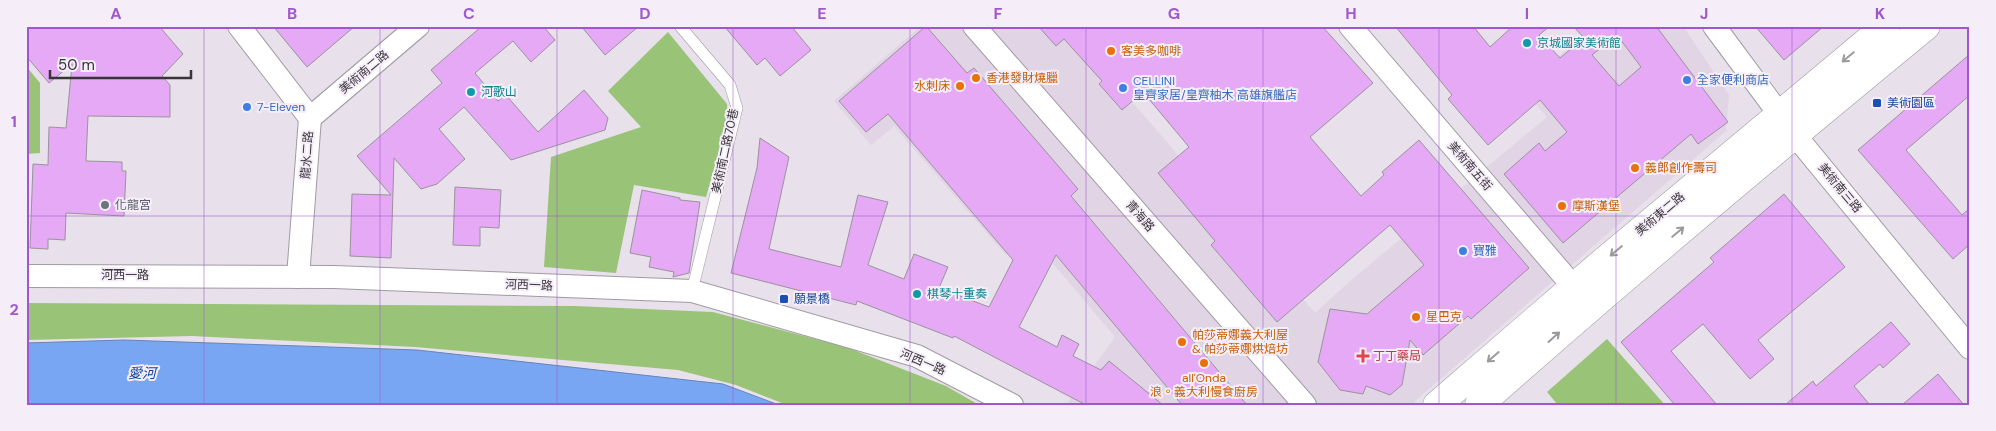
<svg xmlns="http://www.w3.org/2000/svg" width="1996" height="431" font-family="'DM Sans','Noto Sans TC',sans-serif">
  <rect width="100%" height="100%" fill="#e8e0ea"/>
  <polygon fill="#e1d4e4" points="921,26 1212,26 1216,30 1133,103 1315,313 1349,282 1547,117 1521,87 1596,26 1683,26 1729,95 1726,131 1414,402 1416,405 1066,405 1115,337 1030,236 1006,255 894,126 871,145 834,101"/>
  <g fill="#99c477">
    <polygon points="668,32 727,104 728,120 706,197 634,185 616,273 544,267 551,157 641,127 608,91"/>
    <polygon points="26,66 40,83 40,153 26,154"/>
    <polygon points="26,303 575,306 713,312 846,347 946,386 979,405 787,405 736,385 678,370 415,347 192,336 26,340"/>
    <polygon points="1607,339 1665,405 1558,405 1547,392"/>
  </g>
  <polygon fill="#78a6f3" stroke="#6584bb" points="124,340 417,350 723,384 779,405 26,405 26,343"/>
  <g fill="#e5a9f6" stroke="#9a939c" fill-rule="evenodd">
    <polygon points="31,26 159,26 183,54 162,76 170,85 170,117 88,116 86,161 122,162 122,171 126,171 124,216 66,213 65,240 48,239 48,249 30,248 33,164 48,165 49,127 66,128 72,64 49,83 26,56 26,30"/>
    <polygon points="273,26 355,26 307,67"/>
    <polygon points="482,26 543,26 555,40 531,62 513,41 475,73 498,101 506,95 538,132 584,90 608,118 605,130 511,160 464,107 439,129 465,159 437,184 421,189 394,158 391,258 350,256 352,194 391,195 357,156 442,83 431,70"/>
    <polygon points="581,26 639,26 605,55"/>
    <polygon points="724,26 791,26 811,50 780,76 765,58 757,65"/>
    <polygon points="926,26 967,73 974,68 1078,189 1071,196 1247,405 1182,405 1056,255 1019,327 1057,347 1062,335 1079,344 1073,356 1101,370 1109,361 1163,405 1086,405 954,336 953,338 857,301 856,305 731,273 757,168 760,138 789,157 769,249 841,267 858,195 888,202 868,265 904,279 914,254 948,267 939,288 989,307 1013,260 888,114 866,132 839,101"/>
    <polygon points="1038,26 1322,26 1373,83 1310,137 1361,196 1384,175 1382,172 1419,140 1529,268 1471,319 1468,316 1423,355 1410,340 1402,385 1390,395 1366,386 1363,394 1340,390 1318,362 1330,309 1367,314 1424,265 1390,225 1277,322 1211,245 1215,241 1158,173 1189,147 1143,92 1122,110 1099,84 1102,81 1064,39 1056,46"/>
    <path d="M 1395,26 L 1473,26 L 1490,47 L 1513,26 L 1550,26 L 1539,35 L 1560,58 L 1584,38 L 1573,26 L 1656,26 L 1728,122 L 1698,144 L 1691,134 L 1563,243 L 1504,174 L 1539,143 L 1545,151 L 1567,132 L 1540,100 L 1488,145 L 1448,99 L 1452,95 ZM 1617,35 L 1641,67 L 1619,86 L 1592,55 Z"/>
    <polygon points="1755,26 1824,26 1784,60"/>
    <polygon points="1970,54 1970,95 1906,150 1962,215 1970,208 1970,244 1953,259 1858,150"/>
    <polygon points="455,187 501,190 499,228 480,227 480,246 453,245"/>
    <polygon points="642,190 680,198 680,200 700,202 689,273 673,277 674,272 649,267 651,257 630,253"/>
    <polygon points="1784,194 1845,267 1758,340 1774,359 1750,379 1703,324 1671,351 1717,405 1675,405 1621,342 1714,262 1710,258"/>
    <polygon points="1891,322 1910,344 1883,368 1880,364 1854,386 1870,405 1785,405 1813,381 1816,386"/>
    <polygon points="1938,374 1964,405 1902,405"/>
  </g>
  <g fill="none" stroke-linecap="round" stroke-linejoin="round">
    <g stroke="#a19aa3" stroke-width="12">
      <polyline id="service" points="680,26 730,85 737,108 692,291"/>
    </g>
    <g stroke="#a19aa3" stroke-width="24">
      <g id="minor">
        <polyline points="239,26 310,118 298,277"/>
        <polyline points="974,26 1305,405"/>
        <polyline points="1350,26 1584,299"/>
        <polyline points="1714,26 1794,134 1970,348"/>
        <polyline points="310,118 418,26"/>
        <polyline points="26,276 334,277 692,291 917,356 1012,405"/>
      </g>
    </g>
    <g stroke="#a19aa3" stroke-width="29">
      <g id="tertiary">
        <polyline points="1437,405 1596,268 1886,26"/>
        <path d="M 1479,405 C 1625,275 1775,150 1926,26"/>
      </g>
    </g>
    <use href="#service" stroke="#fff" stroke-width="11"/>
    <use href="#minor" stroke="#fff" stroke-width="22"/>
    <use href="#tertiary" stroke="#fff" stroke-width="28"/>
  </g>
  <defs><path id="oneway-shaft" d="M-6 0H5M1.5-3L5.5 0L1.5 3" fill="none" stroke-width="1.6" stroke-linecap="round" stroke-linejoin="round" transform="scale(1.25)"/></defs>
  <g stroke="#9c9a9c">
    <use href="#oneway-shaft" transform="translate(1848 57) rotate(140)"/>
    <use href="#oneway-shaft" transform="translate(1678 232) rotate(-40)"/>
    <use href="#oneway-shaft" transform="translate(1616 251) rotate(140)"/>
    <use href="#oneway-shaft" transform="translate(1554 337) rotate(-42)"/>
    <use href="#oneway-shaft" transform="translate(1493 357) rotate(139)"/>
  </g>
  <path fill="none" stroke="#9f58cc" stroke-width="1" stroke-opacity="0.55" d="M 204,26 L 204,405M 380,26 L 380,405M 557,26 L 557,405M 733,26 L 733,405M 910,26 L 910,405M 1086,26 L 1086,405M 1263,26 L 1263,405M 1439,26 L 1439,405M 1616,26 L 1616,405M 1792,26 L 1792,405M 26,216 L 1970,216"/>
  <g fill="#0f9aa8" stroke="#f5edf8" stroke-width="2">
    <circle cx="1527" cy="43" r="5"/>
    <circle cx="471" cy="92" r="5"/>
    <circle cx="917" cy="294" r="5"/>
  </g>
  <g fill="#e8710a" stroke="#f5edf8" stroke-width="2">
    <circle cx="1111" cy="51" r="5"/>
    <circle cx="976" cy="78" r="5"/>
    <circle cx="960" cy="86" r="5"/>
    <circle cx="1635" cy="168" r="5"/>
    <circle cx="1562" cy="206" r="5"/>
    <circle cx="1416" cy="317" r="5"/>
    <circle cx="1182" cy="342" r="5"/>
    <circle cx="1204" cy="363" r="5"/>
  </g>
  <g fill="#3f7fe0" stroke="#f5edf8" stroke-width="2">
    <circle cx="1687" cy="80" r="5"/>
    <circle cx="1123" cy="88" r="5"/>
    <circle cx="247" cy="107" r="5"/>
    <circle cx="1463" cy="251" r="5"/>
  </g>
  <g fill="#1a4fb4" stroke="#f5edf8" stroke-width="2">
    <rect x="1872" y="98" width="10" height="10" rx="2.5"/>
    <rect x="779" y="294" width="10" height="10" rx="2.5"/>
  </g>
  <circle fill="#6b7280" stroke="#f5edf8" stroke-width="2" cx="105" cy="205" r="5"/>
  <path fill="#e0444e" stroke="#f5edf8" stroke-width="2" d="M1360.5 348.5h5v5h5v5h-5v5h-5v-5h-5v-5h5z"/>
  <g text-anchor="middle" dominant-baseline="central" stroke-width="4" stroke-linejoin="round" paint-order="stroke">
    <g font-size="12" fill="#0d838f" stroke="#f5edf8" text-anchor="start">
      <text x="1537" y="43">京城國家美術館</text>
      <text x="481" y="92">河歌山</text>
      <text x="927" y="294">棋琴十重奏</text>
    </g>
    <g font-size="12" fill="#c56008" stroke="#f5edf8" text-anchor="start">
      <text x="1121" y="51">客美多咖啡</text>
      <text x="986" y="78">香港發財燒臘</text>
      <text x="950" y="86" text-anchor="end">水刺床</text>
      <text x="1645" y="168">義郎創作壽司</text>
      <text x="1572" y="206">摩斯漢堡</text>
      <text x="1426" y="317">星巴克</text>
      <text x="1192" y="335">帕莎蒂娜義大利屋<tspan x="1192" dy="14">&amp; 帕莎蒂娜烘焙坊</tspan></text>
      <text x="1204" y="378" text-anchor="middle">all'Onda<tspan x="1204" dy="14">浪。義大利慢食廚房</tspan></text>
    </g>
    <g font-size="12" fill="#383539" stroke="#f5edf8">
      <text transform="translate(364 72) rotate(-40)">美術南二路</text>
      <text transform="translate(725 151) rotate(-78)">美術南二路70巷</text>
      <text transform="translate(307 155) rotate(-86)">龍水二路</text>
      <text transform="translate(1470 166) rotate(49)">美術南五街</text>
      <text transform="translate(1840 188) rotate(50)">美術南三路</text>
      <text transform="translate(1660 214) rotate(-40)">美術東二路</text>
      <text transform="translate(1140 216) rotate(49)">青海路</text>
      <text x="125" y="275">河西一路</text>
      <text transform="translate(529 285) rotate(2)">河西一路</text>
      <text transform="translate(923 362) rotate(23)">河西一路</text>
    </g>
    <g font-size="12" fill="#366cbe" stroke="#f5edf8" text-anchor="start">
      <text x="1697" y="80">全家便利商店</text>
      <text x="1133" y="81">CELLINI<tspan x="1133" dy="14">皇齊家居/皇齊柚木 高雄旗艦店</tspan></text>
      <text x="257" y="107">7-Eleven</text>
      <text x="1473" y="251">寶雅</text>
    </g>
    <g font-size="12" fill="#164399" stroke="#f5edf8" text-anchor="start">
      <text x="1887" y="103">美術園區</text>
      <text x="794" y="299">願景橋</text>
    </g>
    <g font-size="12" fill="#5b616d" stroke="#f5edf8" text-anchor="start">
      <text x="115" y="205">化龍宮</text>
    </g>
    <g font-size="12" fill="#be3a42" stroke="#f5edf8" text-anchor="start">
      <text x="1373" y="356">丁丁藥局</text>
    </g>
    <g font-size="14" font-style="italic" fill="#0c4299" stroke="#f5edf8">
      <text x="142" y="373">愛河</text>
    </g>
  </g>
  <rect width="1996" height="431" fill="none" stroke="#f5edf8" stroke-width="55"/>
  <path d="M50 70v8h141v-8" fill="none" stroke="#383539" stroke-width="2.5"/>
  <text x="58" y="70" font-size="15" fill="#383539" stroke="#f5edf8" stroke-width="4" paint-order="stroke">50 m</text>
  <rect x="28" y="28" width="1940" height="376" fill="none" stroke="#9f58cc" stroke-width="2"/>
  <g font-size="16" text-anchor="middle" font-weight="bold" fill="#9f58cc">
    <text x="116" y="19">A</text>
    <text x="292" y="19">B</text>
    <text x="469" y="19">C</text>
    <text x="645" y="19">D</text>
    <text x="822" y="19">E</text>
    <text x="998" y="19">F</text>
    <text x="1174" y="19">G</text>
    <text x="1351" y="19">H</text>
    <text x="1527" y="19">I</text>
    <text x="1704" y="19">J</text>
    <text x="1880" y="19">K</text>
    <text x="14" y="127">1</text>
    <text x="14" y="315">2</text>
  </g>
</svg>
